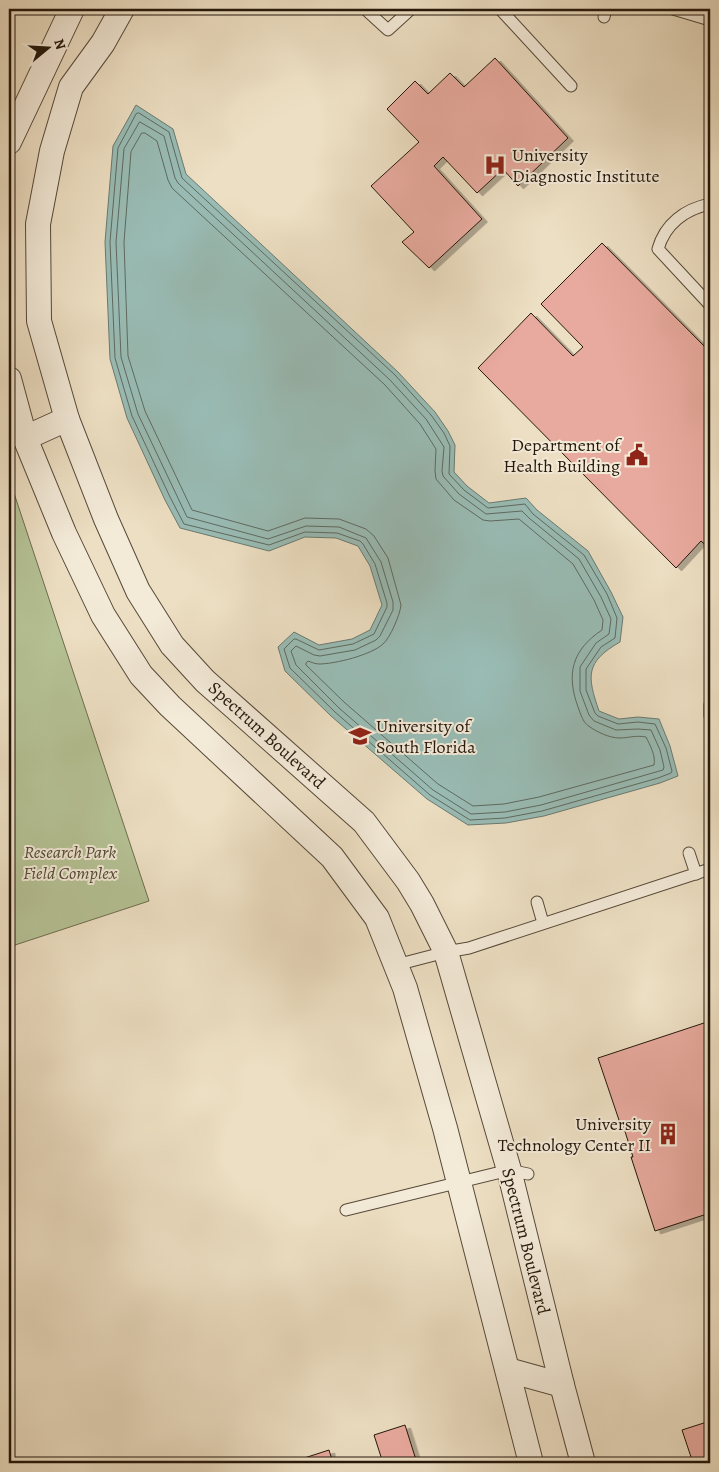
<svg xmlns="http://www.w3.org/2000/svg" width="719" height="1472" font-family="Alegreya,serif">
  <defs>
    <filter id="shadow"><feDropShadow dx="5.5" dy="3" stdDeviation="0" flood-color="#0004"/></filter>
  </defs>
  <rect width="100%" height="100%" fill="#eddfc3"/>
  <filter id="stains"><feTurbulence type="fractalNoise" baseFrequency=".004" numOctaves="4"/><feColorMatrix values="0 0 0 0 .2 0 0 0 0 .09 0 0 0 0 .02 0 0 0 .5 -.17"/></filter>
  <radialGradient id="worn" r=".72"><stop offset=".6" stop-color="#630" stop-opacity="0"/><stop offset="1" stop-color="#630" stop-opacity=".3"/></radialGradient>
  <polygon fill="#b5c295" stroke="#6c6c50" points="9,478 149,901 9,947"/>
  <path fill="#99bcb5" stroke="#6a7a71" d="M 136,105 L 173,129 L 186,174 L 398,372 L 435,412 L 448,431 L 455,445 L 454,472 L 467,486 L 489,503 L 526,498 L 537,510 L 588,551 L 611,592 L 623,617 L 620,642 C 585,662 587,676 599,711 L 619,719 L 638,717 L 659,719 L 670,746 L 678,776 L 660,783 L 544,816 L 506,823 L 468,825 L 427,799 L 331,716 L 285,671 L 278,647 L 294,632 L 319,645 L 352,639 L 370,630 L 382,605 L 370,566 L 358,546 L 336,538 L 305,537 L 269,551 L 180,528 L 165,500 L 127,418 L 110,359 L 105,242 L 113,146 Z"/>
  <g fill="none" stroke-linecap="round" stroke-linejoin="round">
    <g stroke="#5e6a60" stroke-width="1">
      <polygon points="139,113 169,132 182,178 395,375 431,415 444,433 450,446 449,474 464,490 488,508 525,504 533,514 584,555 607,594 617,618 615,638 601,647 586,669 586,690 595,713 598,716 618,724 638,722 655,724 666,748 672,771 671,773 658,778 542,811 505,818 470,820 430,795 335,712 290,668 284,649 294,639 296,639 319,650 353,644 374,634 387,607 387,603 375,564 363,544 360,541 337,533 305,532 269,545 184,524 170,497 132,416 115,358 110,242 118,148 136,114"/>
      <polygon points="140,122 164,136 175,178 178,183 390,380 426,419 444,447 442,471 443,476 459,494 486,514 522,511 529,518 579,559 601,597 611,619 609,634 596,643 580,667 580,691 589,715 594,721 616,730 638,729 651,730 660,750 664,767 663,770 541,805 505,812 471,814 433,790 339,708 296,665 291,651 296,646 314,655 320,656 355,650 376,640 380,636 393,610 393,602 381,562 366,538 339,527 306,526 268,539 187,517 138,414 121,357 116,242 124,149"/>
      <path d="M 142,133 L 145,133 L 157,141 L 168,180 L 172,188 L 385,385 L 420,424 L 436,449 L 435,471 L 436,479 L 454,500 L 483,520 L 490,521 L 519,519 L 573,564 L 594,600 L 603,620 L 602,630 C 572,650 566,674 578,707 C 581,715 583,723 590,727 C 597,732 610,738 619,738 C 628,738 636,735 646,737 C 650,745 656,756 654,765 L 539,797 L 504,804 L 473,806 L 438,784 L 344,702 L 306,665 L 306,663 L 308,661 C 311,662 315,664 319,664 C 335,664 371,655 383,644 C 390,638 400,615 401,605 L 388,558 L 374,536 L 366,529 L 339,519 L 305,518 L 268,531 L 192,510 L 145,411 L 128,356 L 124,242 L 131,152 Z"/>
    </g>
  </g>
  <g fill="#e8aa9e" stroke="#24170b" filter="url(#shadow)">
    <polygon points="495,58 568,138 518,186 503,169 477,193 443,157 434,166 482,219 429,268 402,242 414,232 371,186 419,142 387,109 415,81 428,94 450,73 464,87"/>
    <polygon points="602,243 710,352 710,549 701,541 676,568 478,368 531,313 573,356 583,347 541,304"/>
    <polygon points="710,1021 710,1213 655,1231 631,1157 633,1157 623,1125 621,1126 598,1058"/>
    <polygon points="710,1421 710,1463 693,1463 682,1430"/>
    <polygon points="405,1425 417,1463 383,1463 374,1435"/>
    <polygon points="329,1450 333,1463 289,1463"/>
  </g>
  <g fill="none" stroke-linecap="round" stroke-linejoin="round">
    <g stroke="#564939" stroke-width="13">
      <g id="lane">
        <polyline points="365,9 388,30 411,9"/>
        <polyline points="500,9 571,86"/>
        <polyline points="673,9 710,20"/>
        <polyline points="604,17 606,9"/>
        <path d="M 710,204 C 685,209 665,224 658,249 L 710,305"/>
        <polyline points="710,705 710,716"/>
        <polyline points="689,853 696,874"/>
        <polyline points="537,902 543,923"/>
        <polyline points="396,965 446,952 469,948 710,869"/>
        <polyline points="346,1210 509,1170 528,1174"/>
      </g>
    </g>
    <g stroke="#564939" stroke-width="26">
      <g id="street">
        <polyline points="122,9 103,43 71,87 52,151 38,224 39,321 67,419 106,519 138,591 172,645 205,681 364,822 408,881 422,904 446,952 509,1170 562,1385 583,1463"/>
        <polyline points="9,142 72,9"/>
        <polyline points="9,379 25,438 64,533 103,615 141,675 170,706 332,857 377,918 405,988 445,1128 531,1463"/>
        <polyline points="25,438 67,419"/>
        <polyline points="508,1370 562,1385"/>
      </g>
    </g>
    <use href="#lane" stroke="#f3ead8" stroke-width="11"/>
    <use href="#street" stroke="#f3ead8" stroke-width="24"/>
  </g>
  <defs>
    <g id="hospital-bare" transform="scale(1.725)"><path d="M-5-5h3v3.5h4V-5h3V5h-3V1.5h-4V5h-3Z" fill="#8f2418" stroke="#f3ead8" stroke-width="2.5" paint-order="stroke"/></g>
    <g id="civic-bare" transform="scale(1.725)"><path d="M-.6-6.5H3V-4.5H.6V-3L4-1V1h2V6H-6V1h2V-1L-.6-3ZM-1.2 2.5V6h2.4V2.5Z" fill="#8f2418" stroke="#f3ead8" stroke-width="2.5" paint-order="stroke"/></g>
    <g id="university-bare" transform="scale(1.725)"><path d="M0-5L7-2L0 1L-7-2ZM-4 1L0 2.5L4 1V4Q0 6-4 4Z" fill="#8f2418" stroke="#f3ead8" stroke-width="2.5" paint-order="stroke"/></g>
    <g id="building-bare" transform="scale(1.725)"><path d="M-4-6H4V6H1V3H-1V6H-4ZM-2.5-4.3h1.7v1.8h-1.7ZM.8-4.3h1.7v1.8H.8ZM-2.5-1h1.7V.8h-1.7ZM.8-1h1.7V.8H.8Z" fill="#8f2418" stroke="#f3ead8" stroke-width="2.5" paint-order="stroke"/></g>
  </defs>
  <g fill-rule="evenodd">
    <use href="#hospital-bare" x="495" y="165"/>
    <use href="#civic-bare" x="637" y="455"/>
    <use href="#university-bare" x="360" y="736"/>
    <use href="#building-bare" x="668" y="1134"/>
  </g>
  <g text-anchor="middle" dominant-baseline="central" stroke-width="4" stroke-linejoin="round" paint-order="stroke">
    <g font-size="18" fill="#24170b" stroke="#f3ead8" text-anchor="start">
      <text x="512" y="155">University<tspan x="512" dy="21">Diagnostic Institute</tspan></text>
      <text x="620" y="445" text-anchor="end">Department of<tspan x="620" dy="21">Health Building</tspan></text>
      <text x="376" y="726">University of<tspan x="376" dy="21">South Florida</tspan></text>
      <text x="651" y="1124" text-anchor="end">University<tspan x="651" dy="21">Technology Center II</tspan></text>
    </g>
    <g font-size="18" fill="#24170b" stroke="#f3ead8">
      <text transform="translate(267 735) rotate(42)">Spectrum Boulevard</text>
      <text transform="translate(526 1241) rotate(76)">Spectrum Boulevard</text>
    </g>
    <g font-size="18" font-style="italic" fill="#504a34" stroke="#f3ead8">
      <text x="70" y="852">Research Park<tspan x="70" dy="21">Field Complex</tspan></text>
    </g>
  </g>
  <rect width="719" height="1472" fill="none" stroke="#eddfc3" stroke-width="30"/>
  <rect x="10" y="10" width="699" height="1452" fill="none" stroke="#24170b" stroke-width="2.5"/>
  <rect x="15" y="15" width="689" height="1442" fill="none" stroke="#24170b"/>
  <g transform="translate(48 48) rotate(72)" stroke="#f3ead8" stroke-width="4" paint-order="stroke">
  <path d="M0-4L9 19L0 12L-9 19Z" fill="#24170b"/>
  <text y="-8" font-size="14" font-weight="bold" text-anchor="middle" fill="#24170b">N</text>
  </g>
  <rect width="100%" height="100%" filter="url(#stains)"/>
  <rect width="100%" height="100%" fill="url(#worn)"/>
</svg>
